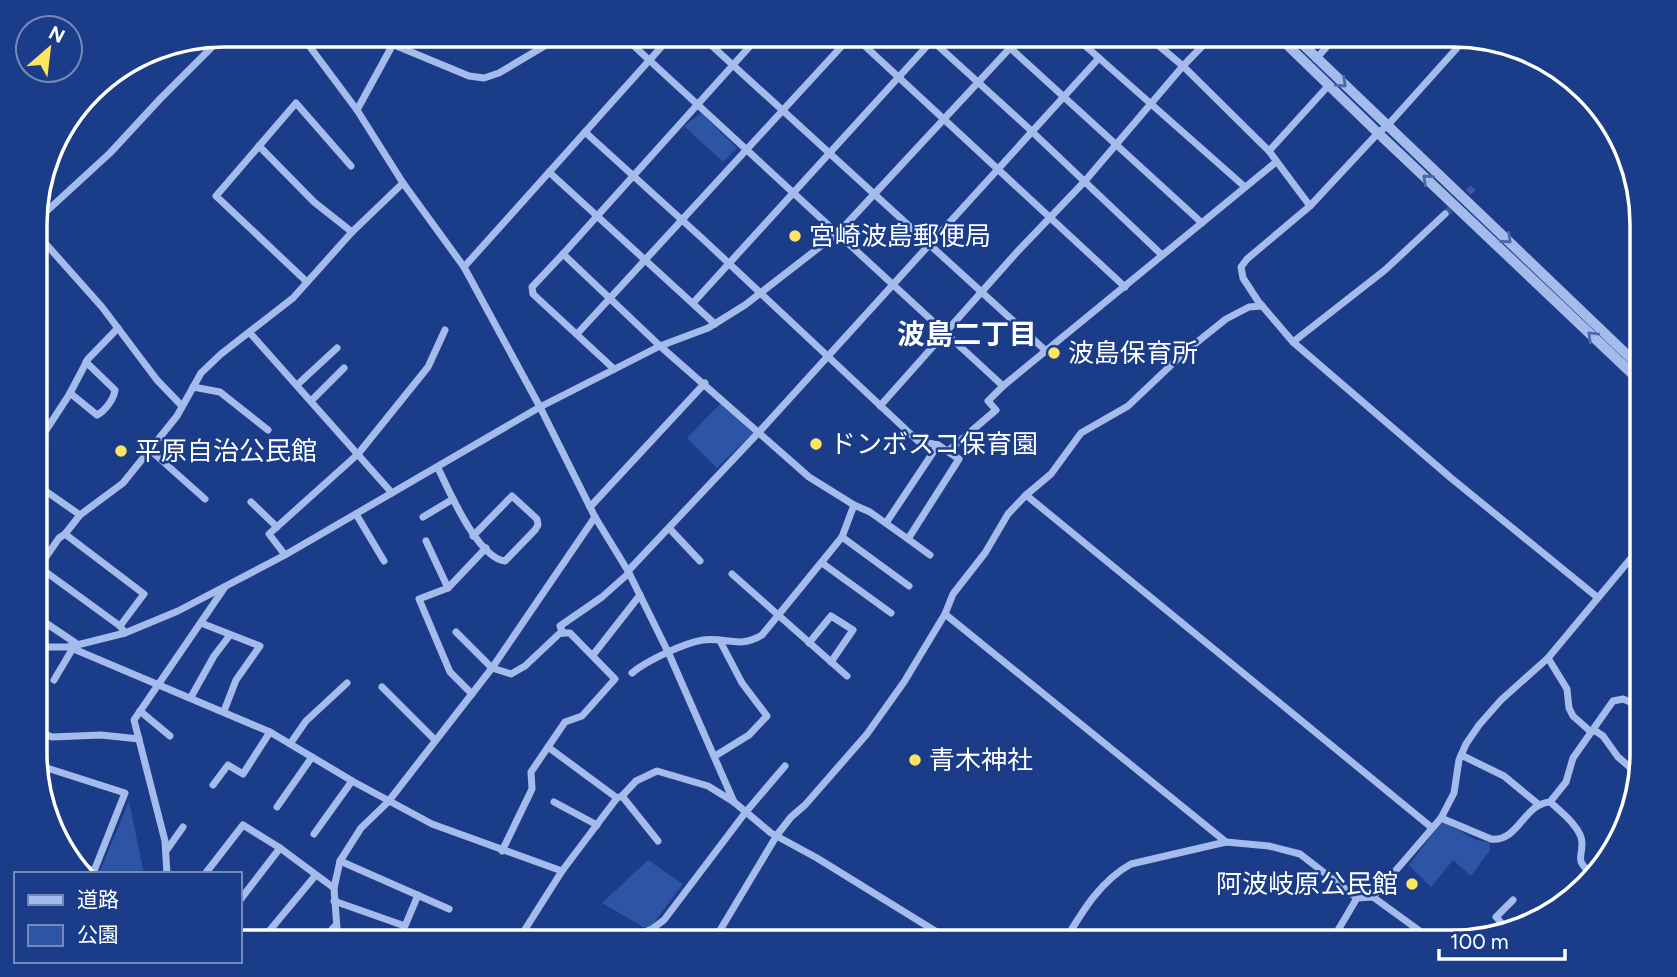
<svg xmlns="http://www.w3.org/2000/svg" width="1677" height="977" font-family="Figtree,'Noto Sans JP',sans-serif">
  <rect width="100%" height="100%" fill="#1b3c88"/>
  <g fill="#2e54a6">
    <polygon points="701,113 737,148 723,162 684,126"/>
    <polygon points="722,402 753,433 717,468 687,438"/>
    <polygon points="129,801 144,874 104,874 100,871"/>
    <polygon points="1442,821 1476,840 1489,842 1490,850 1471,876 1453,860 1431,887 1409,865"/>
    <polygon points="648,860 683,884 651,927 643,927 602,903"/>
  </g>
  <g fill="none" stroke-linecap="round" stroke-linejoin="round">
    <polyline stroke="#3d599a" stroke-width="7" stroke-dasharray="7 3.5" stroke-linecap="butt" points="1445,214 1475,186"/>
    <g stroke="#a4bbec" stroke-width="7">
      <polyline points="294,35 307,43 357,110 403,183 464,267 540,407 595,517 628,571 669,654 734,802"/>
      <polyline points="370,35 469,76 484,78 499,73 563,35"/>
      <polyline points="622,35 1003,386 1276,162"/>
      <polyline points="700,35 1045,350"/>
      <polyline points="760,35 563,254 660,346 809,477 854,505 870,512 908,539"/>
      <polyline points="853,35 1125,287"/>
      <polyline points="926,35 1024,124 1162,255"/>
      <polyline points="996,35 1202,223"/>
      <polyline points="1073,35 1245,187"/>
      <polyline points="1146,35 1183,66 1269,151 1310,206"/>
      <polyline points="1466,38 1387,126 1378,133 1310,206 1247,259 1241,267 1243,278 1258,301 1293,342 1451,478 1597,597"/>
      <polyline points="1316,59 1337,35"/>
      <polyline points="357,110 398,35"/>
      <polyline points="585,132 704,240 918,441 938,445 959,459 908,539 930,555"/>
      <polyline points="259,146 314,202 352,232"/>
      <polyline points="1269,151 1329,85"/>
      <polyline points="549,172 715,324"/>
      <polyline points="37,220 110,153 160,99 224,35"/>
      <polyline points="37,234 102,307 157,380 181,405"/>
      <polyline points="563,254 532,287 533,294 614,369"/>
      <polyline points="464,267 672,35"/>
      <polyline points="307,282 216,196 296,103 351,166"/>
      <polyline points="693,303 937,35"/>
      <polyline points="250,333 392,493"/>
      <polyline points="577,334 852,35"/>
      <polyline points="1293,342 1385,270 1445,214"/>
      <polyline points="297,385 337,348"/>
      <polyline points="193,387 220,392 268,430"/>
      <path d="M 70,393 L 97,415 C 105,411 114,399 115,390 L 86,362"/>
      <polyline points="311,401 344,368"/>
      <polyline points="880,406 1017,252 1085,181 1183,66 1213,35"/>
      <polyline points="37,419 46,429"/>
      <polyline points="37,444 69,395 88,359 118,328"/>
      <polyline points="150,450 205,499"/>
      <polyline points="948,451 996,410 988,401 1003,386"/>
      <path d="M 438,468 C 449,491 478,558 505,561 L 535,530 L 538,525 L 537,519 L 512,496 L 473,536"/>
      <polyline points="37,485 80,515"/>
      <polyline points="1026,495 1431,827"/>
      <polyline points="251,502 277,527"/>
      <polyline points="590,507 705,383"/>
      <polyline points="356,514 384,561"/>
      <polyline points="423,517 453,499"/>
      <polyline points="886,523 938,445"/>
      <polyline points="669,528 700,561"/>
      <polyline points="65,534 144,594 120,626 125,633"/>
      <polyline points="842,537 909,586"/>
      <polyline points="426,541 448,588"/>
      <polyline points="285,555 269,534 358,454 428,367 445,330"/>
      <polyline points="822,563 891,613"/>
      <polyline points="39,567 120,626"/>
      <polyline points="628,571 759,432 1099,58"/>
      <polyline points="732,574 847,676"/>
      <polyline points="37,576 39,567 59,538 65,534 80,515 123,483 177,416 201,373 221,354 293,298 352,232 403,183"/>
      <polyline points="945,614 1226,842"/>
      <polyline points="37,617 77,644"/>
      <polyline points="201,623 260,646 236,680 224,711"/>
      <polyline points="456,632 492,668 511,674 525,666 560,633 570,633 615,679 582,716 565,722 531,772 532,789 502,851"/>
      <polyline points="563,633 560,626 602,597 629,573"/>
      <polyline points="809,643 831,616 853,630 831,662"/>
      <polyline points="37,647 69,647 125,633 178,611 285,555 540,407 660,346 708,328 745,305 839,232 1022,35"/>
      <polyline points="69,647 270,732 354,782 432,824 562,871"/>
      <polyline points="593,655 640,595"/>
      <polyline points="1548,658 1567,689 1569,708 1573,716 1591,732"/>
      <path d="M 632,673 C 646,661 684,643 703,640 C 727,637 739,649 762,635 L 842,537 L 854,505"/>
      <polyline points="54,680 73,648"/>
      <polyline points="382,687 435,740"/>
      <polyline points="472,694 450,672 419,599 448,588 486,548"/>
      <polyline points="191,697 214,656 230,635"/>
      <polyline points="140,711 170,736"/>
      <polyline points="1594,730 1603,736 1618,757 1639,775"/>
      <polyline points="37,731 52,737 101,735 139,739"/>
      <polyline points="290,744 306,721 347,683"/>
      <polyline points="548,747 617,798"/>
      <polyline points="1461,755 1504,776 1538,804"/>
      <polyline points="715,756 749,735 767,716 742,683 720,641"/>
      <polyline points="37,763 47,768 125,793 94,871"/>
      <polyline points="213,785 228,765 243,774 270,732"/>
      <polyline points="622,796 658,841"/>
      <polyline points="554,802 597,825"/>
      <path d="M 1550,802 C 1560,811 1582,828 1582,843 C 1582,862 1575,856 1590,874"/>
      <polyline points="277,807 312,757"/>
      <path d="M 1441,818 L 1491,839 C 1519,842 1523,804 1550,802 L 1566,782 L 1573,758 L 1613,701 L 1623,699 L 1642,707"/>
      <polyline points="314,834 352,781"/>
      <polyline points="166,851 183,827"/>
      <polyline points="65,854 97,874"/>
      <polyline points="340,861 449,909"/>
      <polyline points="167,874 165,841 134,720 225,587"/>
      <polyline points="205,874 243,825 280,848 334,888"/>
      <polyline points="1373,897 1441,818 1454,793 1459,760 1466,744 1479,725 1501,700 1548,658 1642,545"/>
      <polyline points="240,900 280,848"/>
      <polyline points="334,901 405,926 418,895"/>
      <polyline points="1507,929 1496,917 1513,900"/>
      <polyline points="260,942 315,876"/>
      <polyline points="321,942 335,926"/>
      <polyline points="338,942 334,888 340,861 361,828 388,802 492,668 595,517"/>
      <polyline points="517,942 562,871 617,798 622,796 636,781 657,771 708,786 734,802 771,833 817,858 953,942"/>
      <polyline points="620,942 652,929 664,920 745,813 785,766"/>
      <polyline points="713,942 777,835 791,817 805,805 867,734 904,682 945,614 953,594 985,553 1008,514 1026,495 1051,474 1081,433 1128,406 1186,351 1226,319 1249,307 1262,306"/>
      <path d="M 1064,942 C 1082,912 1100,881 1131,864 L 1226,842 L 1269,846 L 1300,854 L 1357,898"/>
      <polyline points="1331,942 1357,898 1373,897 1435,942"/>
    </g>
    <g stroke="#a4bbec" stroke-width="10">
      <polyline points="1277,35 1378,133 1642,383"/>
      <polyline points="1293,35 1642,369"/>
    </g>
  </g>
  <defs><path id="oneway-chevron" d="M-2-3.5L2.5 0L-2 3.5" fill="none" stroke-width="1.6" stroke-linecap="round" stroke-linejoin="round" transform="scale(1.75)"/></defs>
  <g stroke="#4b68ab">
    <use href="#oneway-chevron" transform="translate(1342 83) rotate(43)"/>
    <use href="#oneway-chevron" transform="translate(1427 179) rotate(-137)"/>
    <use href="#oneway-chevron" transform="translate(1507 239) rotate(43)"/>
    <use href="#oneway-chevron" transform="translate(1592 336) rotate(-136)"/>
  </g>
  <g fill="#fde461" stroke="#1b3c88" stroke-width="2.5">
    <circle cx="795" cy="236" r="7"/>
    <circle cx="1054" cy="353" r="7"/>
    <circle cx="816" cy="444" r="7"/>
    <circle cx="121" cy="451" r="7"/>
    <circle cx="915" cy="760" r="7"/>
    <circle cx="1412" cy="884" r="7"/>
  </g>
  <g text-anchor="middle" dominant-baseline="central" stroke-width="5" stroke-linejoin="round" paint-order="stroke">
    <g font-size="26" fill="#fff" stroke="#1b3c88" text-anchor="start">
      <text x="809" y="236">宮崎波島郵便局</text>
      <text x="1068" y="353">波島保育所</text>
      <text x="830" y="444">ドンボスコ保育園</text>
      <text x="135" y="451">平原自治公民館</text>
      <text x="929" y="760">青木神社</text>
      <text x="1398" y="884" text-anchor="end">阿波岐原公民館</text>
    </g>
    <g font-size="28" font-weight="bold" fill="#fff" stroke="#1b3c88">
      <text x="967" y="334">波島二丁目</text>
    </g>
  </g>
  <path d="M0 0H1677V977H0ZM224 47H1453A177 177 0 0 1 1630 224V753A177 177 0 0 1 1453 930H224A177 177 0 0 1 47 753V224A177 177 0 0 1 224 47Z" fill="#1b3c88" fill-rule="evenodd"/>
  <path fill="none" stroke="#fff" stroke-width="3.5" d="M224 47H1453A177 177 0 0 1 1630 224V753A177 177 0 0 1 1453 930H224A177 177 0 0 1 47 753V224A177 177 0 0 1 224 47Z"/>
  <rect x="14" y="872" width="228" height="91" fill="#1b3c88" stroke="#768ab8" stroke-width="2"/>
  <rect x="28" y="895" width="35" height="10" fill="#a4bbec" stroke="#768ab8" stroke-width="2"/>
  <text x="77" y="907" font-size="21" fill="#ffffff">道路</text>
  <rect x="28" y="925" width="35" height="21" fill="#2e54a6" stroke="#768ab8" stroke-width="2"/>
  <text x="77" y="942" font-size="21" fill="#ffffff">公園</text>
  <g transform="translate(49 49) rotate(28)"><circle r="33" fill="#1b3c88" stroke="#768ab8" stroke-width="2"/>
  <path d="M0-5L12 26L0 18L-12 26Z" fill="#fde461"/>
  <text y="-10" font-size="19" font-weight="bold" text-anchor="middle" fill="#ffffff">N</text>
  </g>
  <path d="M1439 949v10h126v-10" fill="none" stroke="#ffffff" stroke-width="3.5"/>
  <text x="1450" y="949" font-size="21" fill="#ffffff" stroke="#1b3c88" stroke-width="5" paint-order="stroke">100 m</text>
</svg>
